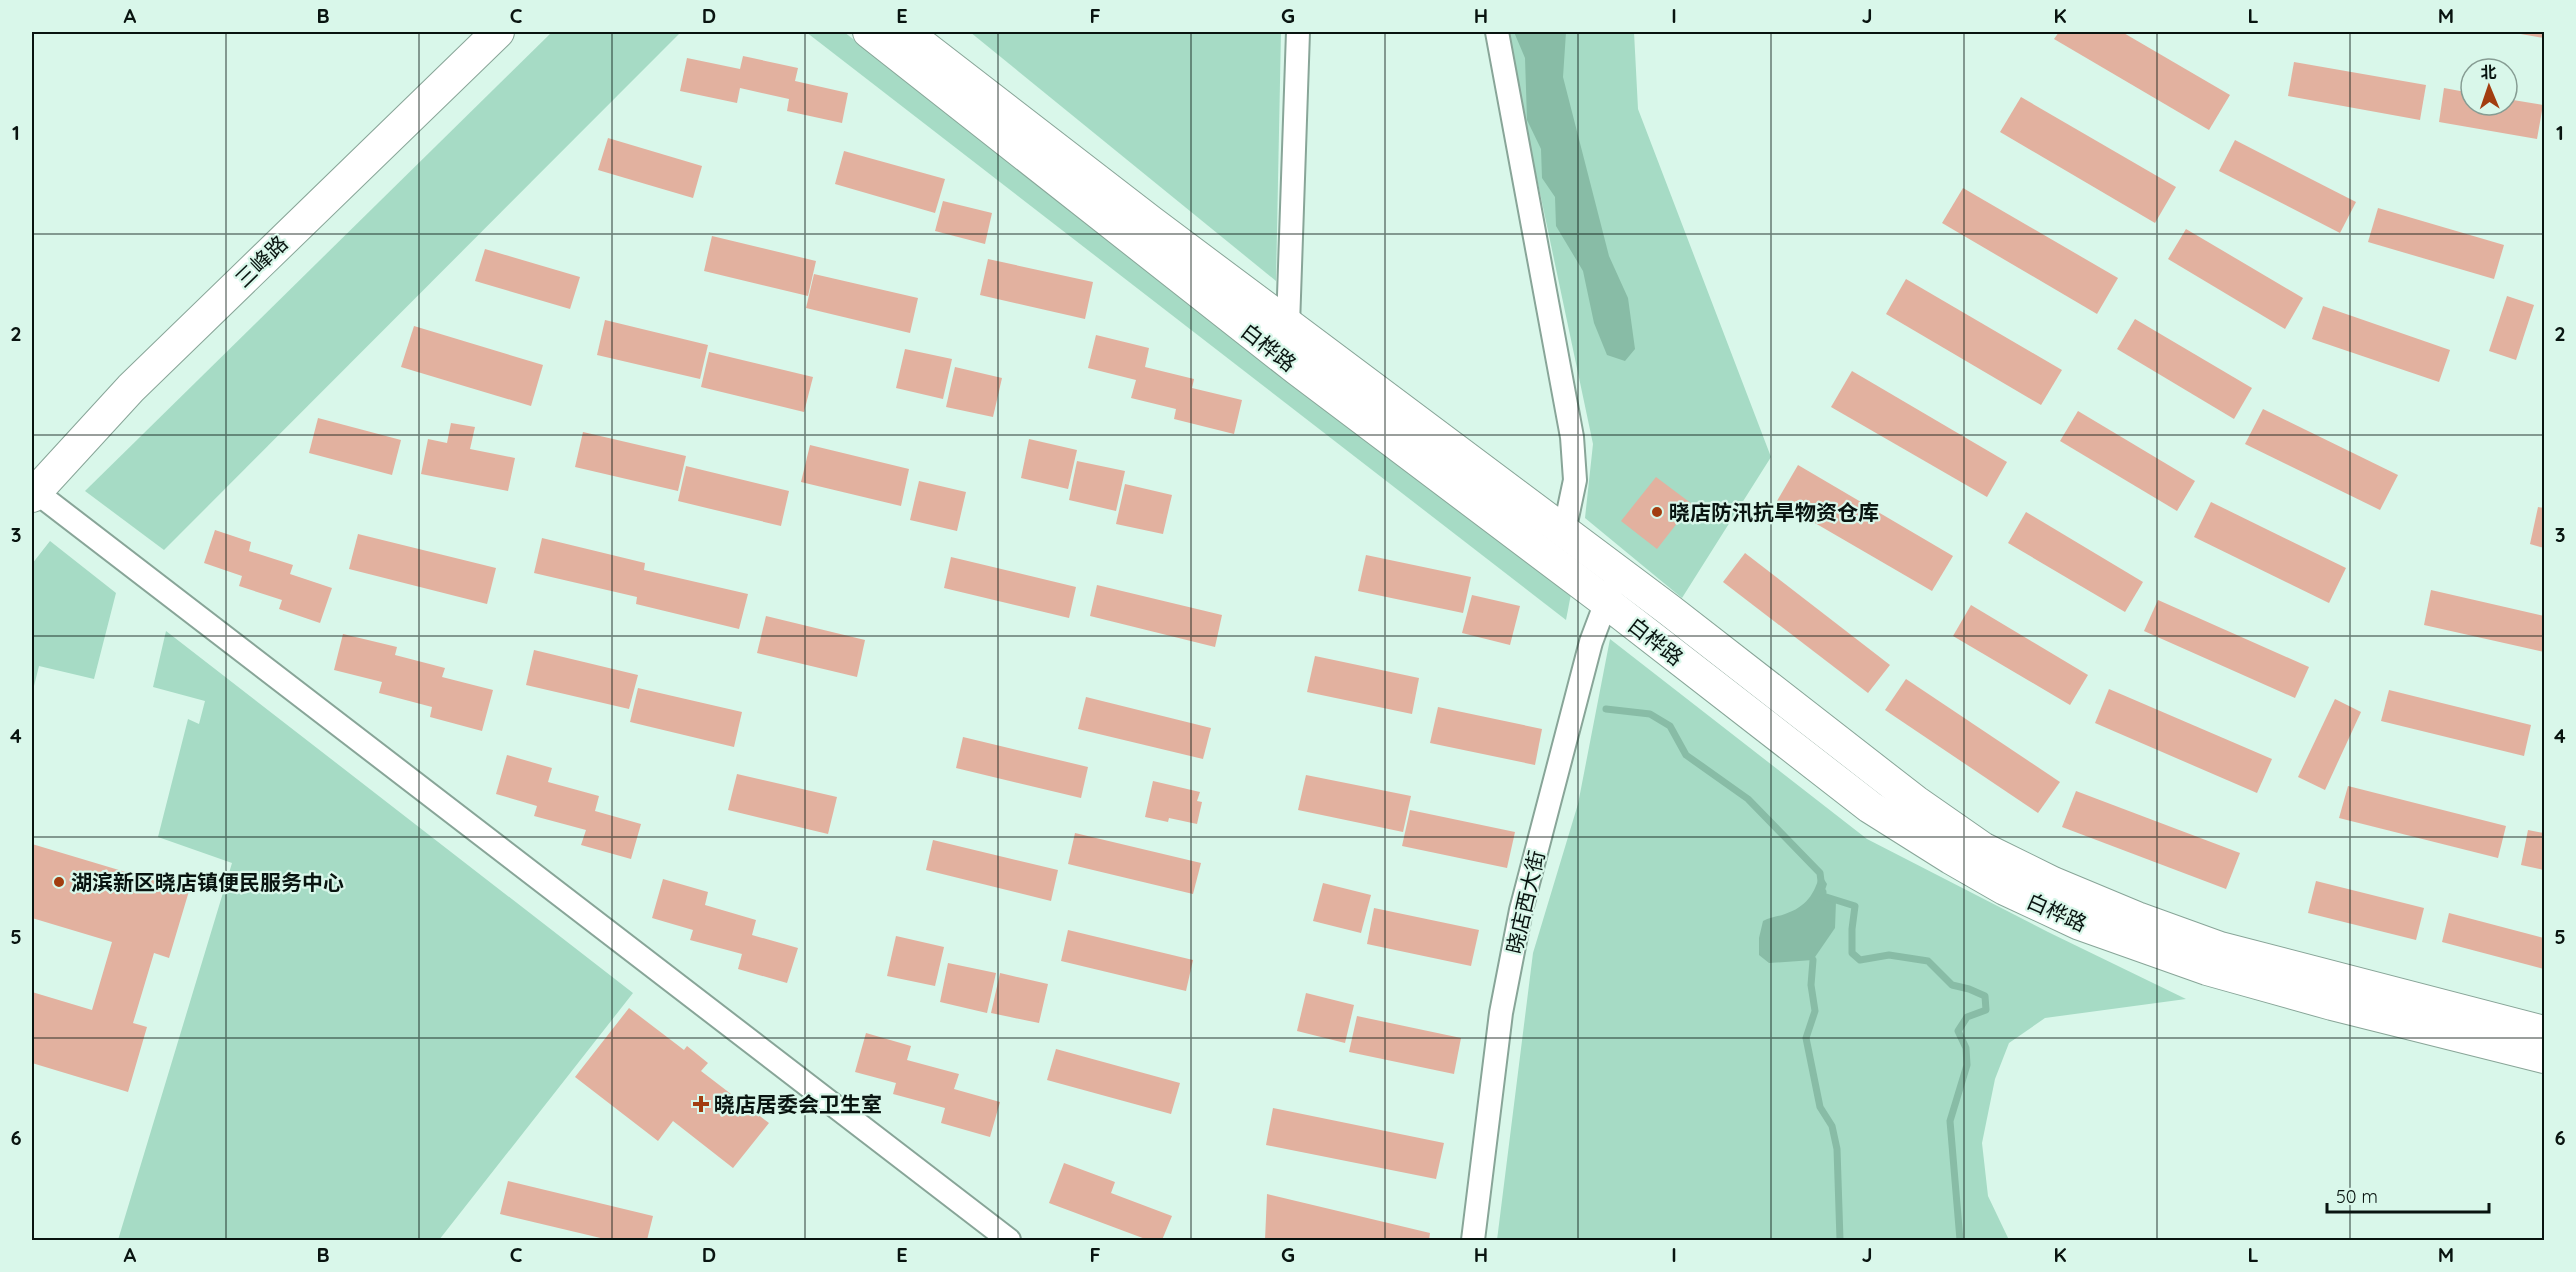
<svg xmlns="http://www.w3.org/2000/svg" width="2576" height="1272" font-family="Quicksand,'Noto Sans SC',sans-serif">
  <rect width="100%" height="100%" fill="#d9f7ea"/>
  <g fill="#a6dbc5">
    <polygon points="552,32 681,32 164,550 85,491"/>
    <polygon points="806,32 844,32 1571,594 1566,620"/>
    <polygon points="970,32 1281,32 1276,281"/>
    <polygon points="1506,32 1634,32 1638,109 1771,457 1682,598 1585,518 1593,444"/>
    <polygon points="50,541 116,593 94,679 39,666 32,694 32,564"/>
    <polygon points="166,631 633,993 439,1240 118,1240 232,863 158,837 188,719 199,724 205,701 153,687"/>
    <polygon points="1610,639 1867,839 2048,932 2186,999 2045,1018 2009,1043 1995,1079 1982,1143 1988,1196 2009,1240 1497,1240 1533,953 1578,804"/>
  </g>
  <g fill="#88bca6">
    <polygon points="1514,32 1566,32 1563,77 1609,256 1628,298 1635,349 1625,361 1607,355 1594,323 1583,271 1556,226 1555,197 1542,178 1541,149 1527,120 1525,58"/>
    <path d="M 1820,873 L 1827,884 L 1823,896 L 1836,901 L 1835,928 L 1813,960 L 1769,963 L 1759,955 L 1759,938 L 1763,921 C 1770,917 1777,917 1785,914 C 1806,907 1815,894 1820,873 Z"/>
  </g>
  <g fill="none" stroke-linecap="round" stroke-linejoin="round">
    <g stroke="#88bca6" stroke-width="7">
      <polyline points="1606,709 1650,714 1670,726 1686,755 1748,799 1820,873 1821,881"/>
      <polyline points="1823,892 1823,896 1855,906 1852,929 1852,953 1860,960 1889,955 1928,961 1952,985 1969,989 1985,996 1986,1010 1967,1017 1958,1031 1966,1048 1967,1065 1950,1121 1960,1240"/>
      <polyline points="1813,960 1811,985 1815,1011 1806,1038 1820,1107 1832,1126 1837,1149 1840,1240"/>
    </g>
  </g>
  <g fill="#e2b19f">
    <polygon points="2059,32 2122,32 2230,95 2209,130 2054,39"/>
    <polygon points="2515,32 2544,32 2544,38 2515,33"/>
    <polygon points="743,56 798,68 795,81 848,93 842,123 787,111 789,99 740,88 737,103 680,91 687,58 740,69"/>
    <polygon points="2294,62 2426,85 2420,120 2288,96"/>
    <polygon points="2444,88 2471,93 2471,105 2507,105 2507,99 2543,105 2537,139 2439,122"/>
    <polygon points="2021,97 2176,187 2155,223 2000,132"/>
    <polygon points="608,138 702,166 693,198 598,170"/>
    <polygon points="2235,140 2356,202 2340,233 2219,171"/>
    <polygon points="844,151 945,179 935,213 835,184"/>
    <polygon points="1963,188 2118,278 2097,314 1942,223"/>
    <polygon points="943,201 992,213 985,244 935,231"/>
    <polygon points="2378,208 2504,245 2494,279 2368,242"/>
    <polygon points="2186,229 2303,298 2285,329 2168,259"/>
    <polygon points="712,236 816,261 808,296 704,271"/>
    <polygon points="485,249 580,277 570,309 475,281"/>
    <polygon points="988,259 1093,282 1085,319 980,295"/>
    <polygon points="814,274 918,298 910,333 806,308"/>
    <polygon points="1906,279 2062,370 2041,405 1886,314"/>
    <polygon points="2507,296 2534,305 2516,360 2489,351"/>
    <polygon points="2323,306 2450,350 2439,382 2312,339"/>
    <polygon points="2135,319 2252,388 2234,419 2117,349"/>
    <polygon points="605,320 708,345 700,379 597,355"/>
    <polygon points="414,326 543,365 531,406 401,367"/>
    <polygon points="1096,335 1149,348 1145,367 1194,379 1192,388 1242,400 1234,434 1174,419 1176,409 1131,398 1136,380 1088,368"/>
    <polygon points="905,349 952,359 943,399 896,388"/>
    <polygon points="709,352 813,377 804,412 701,387"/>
    <polygon points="955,367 1002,378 993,417 946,407"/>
    <polygon points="1852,371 2007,462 1987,497 1831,407"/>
    <polygon points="2263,409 2398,475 2380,510 2245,444"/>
    <polygon points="2078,411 2195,481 2177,511 2060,441"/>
    <polygon points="318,418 401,440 392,475 309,453"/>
    <polygon points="451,423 475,427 470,449 515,458 508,491 421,474 428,439 447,443"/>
    <polygon points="583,432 686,456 678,491 575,467"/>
    <polygon points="1029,439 1077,450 1068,489 1021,478"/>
    <polygon points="810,445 909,469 901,506 801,482"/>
    <polygon points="1077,461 1125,471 1116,511 1069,500"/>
    <polygon points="1798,465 1953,556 1932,591 1777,501"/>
    <polygon points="686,466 789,491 781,526 678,501"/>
    <polygon points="1656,477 1692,504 1657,549 1621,521"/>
    <polygon points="919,481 966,492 957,531 910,520"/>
    <polygon points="1125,484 1172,495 1163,534 1116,524"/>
    <polygon points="2211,502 2346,568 2329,603 2194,537"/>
    <polygon points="2538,507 2544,508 2544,548 2530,544"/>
    <polygon points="2026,512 2143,582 2125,612 2008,543"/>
    <polygon points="215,530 251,542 249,551 293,565 290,574 332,588 320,623 279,609 282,600 239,586 242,576 204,563"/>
    <polygon points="358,534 496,568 487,604 349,569"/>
    <polygon points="542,538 645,563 644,570 748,594 739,629 636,604 637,597 534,573"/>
    <polygon points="1745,553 1890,665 1868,693 1723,582"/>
    <polygon points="1366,555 1471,577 1463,613 1358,591"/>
    <polygon points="951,557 1076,587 1069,618 944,588"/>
    <polygon points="1097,585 1222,615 1215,647 1090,616"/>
    <polygon points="2431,590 2544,616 2544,652 2424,625"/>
    <polygon points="1472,595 1520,606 1510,645 1462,633"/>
    <polygon points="2158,600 2309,667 2295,698 2144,631"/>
    <polygon points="1971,605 2088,675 2070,705 1953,636"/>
    <polygon points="766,616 865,640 857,677 757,653"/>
    <polygon points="343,634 397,647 395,655 445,668 442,677 493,690 482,731 430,717 432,707 379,693 382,682 334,670"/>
    <polygon points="534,650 638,675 629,709 526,685"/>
    <polygon points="1315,656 1419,678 1412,714 1307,692"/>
    <polygon points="1906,679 2060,782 2038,813 1885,710"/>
    <polygon points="638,688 742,712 734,747 630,722"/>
    <polygon points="2109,689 2272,759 2257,793 2095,723"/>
    <polygon points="2389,690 2531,725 2524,756 2381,721"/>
    <polygon points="1086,697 1211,728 1203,759 1078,729"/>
    <polygon points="2335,699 2361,712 2325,790 2298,777"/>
    <polygon points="1438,707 1542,729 1535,765 1430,743"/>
    <polygon points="963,737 1088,767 1081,798 956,768"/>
    <polygon points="507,755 552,768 548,782 599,796 595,811 641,824 631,859 581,845 586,830 534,816 537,806 496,794"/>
    <polygon points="737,774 837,797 828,834 728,810"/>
    <polygon points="1306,775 1411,796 1403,832 1298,810"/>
    <polygon points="1153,781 1200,792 1197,801 1202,802 1197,824 1169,818 1168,822 1145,817"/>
    <polygon points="2348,786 2506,826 2498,858 2339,818"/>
    <polygon points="2076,791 2240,853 2226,889 2062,827"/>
    <polygon points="1410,810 1515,832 1507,868 1402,846"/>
    <polygon points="2528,830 2544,833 2544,870 2521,865"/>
    <polygon points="1075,833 1201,863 1193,894 1068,864"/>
    <polygon points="933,840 1058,870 1051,901 926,870"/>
    <polygon points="32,844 189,891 169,958 154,953 133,1023 147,1027 128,1092 32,1063 32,992 92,1010 112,942 32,918"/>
    <polygon points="663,879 708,892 705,905 756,920 752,935 798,948 787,983 738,969 742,954 690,940 693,930 652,918"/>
    <polygon points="2316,881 2424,908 2416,940 2308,913"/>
    <polygon points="1323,883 1371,895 1361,933 1313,921"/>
    <polygon points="1374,908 1479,930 1471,966 1367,944"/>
    <polygon points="2449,913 2544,938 2544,969 2442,942"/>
    <polygon points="1068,930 1193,960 1186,991 1061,961"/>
    <polygon points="896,936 944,947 935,986 887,976"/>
    <polygon points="948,963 996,973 987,1013 940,1002"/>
    <polygon points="1000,973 1048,984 1039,1023 991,1013"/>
    <polygon points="1306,993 1354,1005 1345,1043 1297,1031"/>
    <polygon points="629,1008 684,1050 687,1046 708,1063 701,1071 769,1123 733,1168 673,1121 658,1141 575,1077"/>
    <polygon points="1357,1016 1461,1038 1454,1074 1349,1052"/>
    <polygon points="866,1033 911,1046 907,1060 959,1074 954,1089 1000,1102 990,1137 941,1123 945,1108 893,1094 896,1083 855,1072"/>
    <polygon points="1056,1049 1180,1083 1171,1114 1047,1080"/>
    <polygon points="1273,1108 1444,1143 1436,1179 1266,1145"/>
    <polygon points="1064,1163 1115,1182 1111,1193 1172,1216 1162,1240 1148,1240 1049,1203"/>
    <polygon points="508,1181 653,1216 647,1240 609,1240 500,1214"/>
    <polygon points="1267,1194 1430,1233 1429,1240 1265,1240"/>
  </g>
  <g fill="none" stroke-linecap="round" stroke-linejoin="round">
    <g stroke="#88a598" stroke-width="26">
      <g id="street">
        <polyline points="1497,32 1572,437 1575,480 1564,532"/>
        <polyline points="1288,325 1298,32"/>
        <polyline points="36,492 1009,1240"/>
        <polyline points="1473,1240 1501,1013 1521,910 1591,642 1611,589"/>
      </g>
    </g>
    <g stroke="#88a598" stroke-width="34">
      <g id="secondary">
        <polyline points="869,32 1297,369 1606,602 1870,807 1951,858 2005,889 2080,924 2207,969 2332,1004 2544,1057"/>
        <polyline points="905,32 1151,222 1668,609 1916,802 1982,848 2053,883 2137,918 2220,948 2544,1032"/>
        <polyline points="32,496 131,388 498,32"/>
      </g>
    </g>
    <use href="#street" stroke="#fff" stroke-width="22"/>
    <use href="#secondary" stroke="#fff" stroke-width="32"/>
  </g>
  <path fill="none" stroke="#091410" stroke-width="1.5" stroke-opacity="0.55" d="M 226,32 L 226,1240M 419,32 L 419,1240M 612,32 L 612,1240M 805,32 L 805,1240M 998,32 L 998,1240M 1191,32 L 1191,1240M 1385,32 L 1385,1240M 1578,32 L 1578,1240M 1771,32 L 1771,1240M 1964,32 L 1964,1240M 2157,32 L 2157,1240M 2350,32 L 2350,1240M 32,234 L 2544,234M 32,435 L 2544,435M 32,636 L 2544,636M 32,837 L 2544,837M 32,1038 L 2544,1038"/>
  <g fill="#a23d10" stroke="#d9f7ea" stroke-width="2">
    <circle cx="1657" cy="512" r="6"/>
    <circle cx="59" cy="882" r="6"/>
    <path d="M698 1095h6v6h6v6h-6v6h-6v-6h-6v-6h6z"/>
  </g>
  <g text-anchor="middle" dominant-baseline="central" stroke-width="4.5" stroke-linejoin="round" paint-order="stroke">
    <g font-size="21" fill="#091410" stroke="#d9f7ea">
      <text transform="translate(261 261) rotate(-44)">三峰路</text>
      <text transform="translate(1269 347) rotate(38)">白桦路</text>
      <text transform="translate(1656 641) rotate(38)">白桦路</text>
      <text transform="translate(1525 902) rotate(-77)">晓店西大街</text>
      <text transform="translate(2057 912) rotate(24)">白桦路</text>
    </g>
    <g font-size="21" font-weight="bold" fill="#091410" stroke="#d9f7ea" text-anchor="start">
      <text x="1669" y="512">晓店防汛抗旱物资仓库</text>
      <text x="71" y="882">湖滨新区晓店镇便民服务中心</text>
      <text x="714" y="1104">晓店居委会卫生室</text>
    </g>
  </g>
  <rect width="2576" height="1272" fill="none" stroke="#d9f7ea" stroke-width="66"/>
  <g transform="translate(2489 87) rotate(358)"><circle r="28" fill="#d9f7ea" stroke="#869c93" stroke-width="1.5"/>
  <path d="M0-4.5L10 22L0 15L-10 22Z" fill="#a23d10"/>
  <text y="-9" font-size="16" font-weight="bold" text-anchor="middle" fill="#091410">北</text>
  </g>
  <path d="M2327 1203v9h162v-9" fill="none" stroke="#091410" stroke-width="3"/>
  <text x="2336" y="1203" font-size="18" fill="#091410" stroke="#d9f7ea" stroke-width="4.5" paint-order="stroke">50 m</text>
  <rect x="33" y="33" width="2510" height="1206" fill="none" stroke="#091410" stroke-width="2"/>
  <g font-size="20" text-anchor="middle" font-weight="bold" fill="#091410">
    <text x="130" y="23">A</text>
    <text x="323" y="23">B</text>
    <text x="516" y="23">C</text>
    <text x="709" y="23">D</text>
    <text x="902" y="23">E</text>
    <text x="1095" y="23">F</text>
    <text x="1288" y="23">G</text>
    <text x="1481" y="23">H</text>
    <text x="1674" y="23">I</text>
    <text x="1867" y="23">J</text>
    <text x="2060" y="23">K</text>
    <text x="2253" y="23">L</text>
    <text x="2446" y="23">M</text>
    <text x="16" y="140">1</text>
    <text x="2560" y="140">1</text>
    <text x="16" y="341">2</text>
    <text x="2560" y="341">2</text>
    <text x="16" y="542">3</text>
    <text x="2560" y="542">3</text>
    <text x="16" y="743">4</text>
    <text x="2560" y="743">4</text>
    <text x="16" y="944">5</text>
    <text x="2560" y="944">5</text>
    <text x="16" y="1145">6</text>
    <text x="2560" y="1145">6</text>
    <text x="130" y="1262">A</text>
    <text x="323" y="1262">B</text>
    <text x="516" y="1262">C</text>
    <text x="709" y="1262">D</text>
    <text x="902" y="1262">E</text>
    <text x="1095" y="1262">F</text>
    <text x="1288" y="1262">G</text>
    <text x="1481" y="1262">H</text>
    <text x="1674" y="1262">I</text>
    <text x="1867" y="1262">J</text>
    <text x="2060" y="1262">K</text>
    <text x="2253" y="1262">L</text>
    <text x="2446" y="1262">M</text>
  </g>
</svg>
